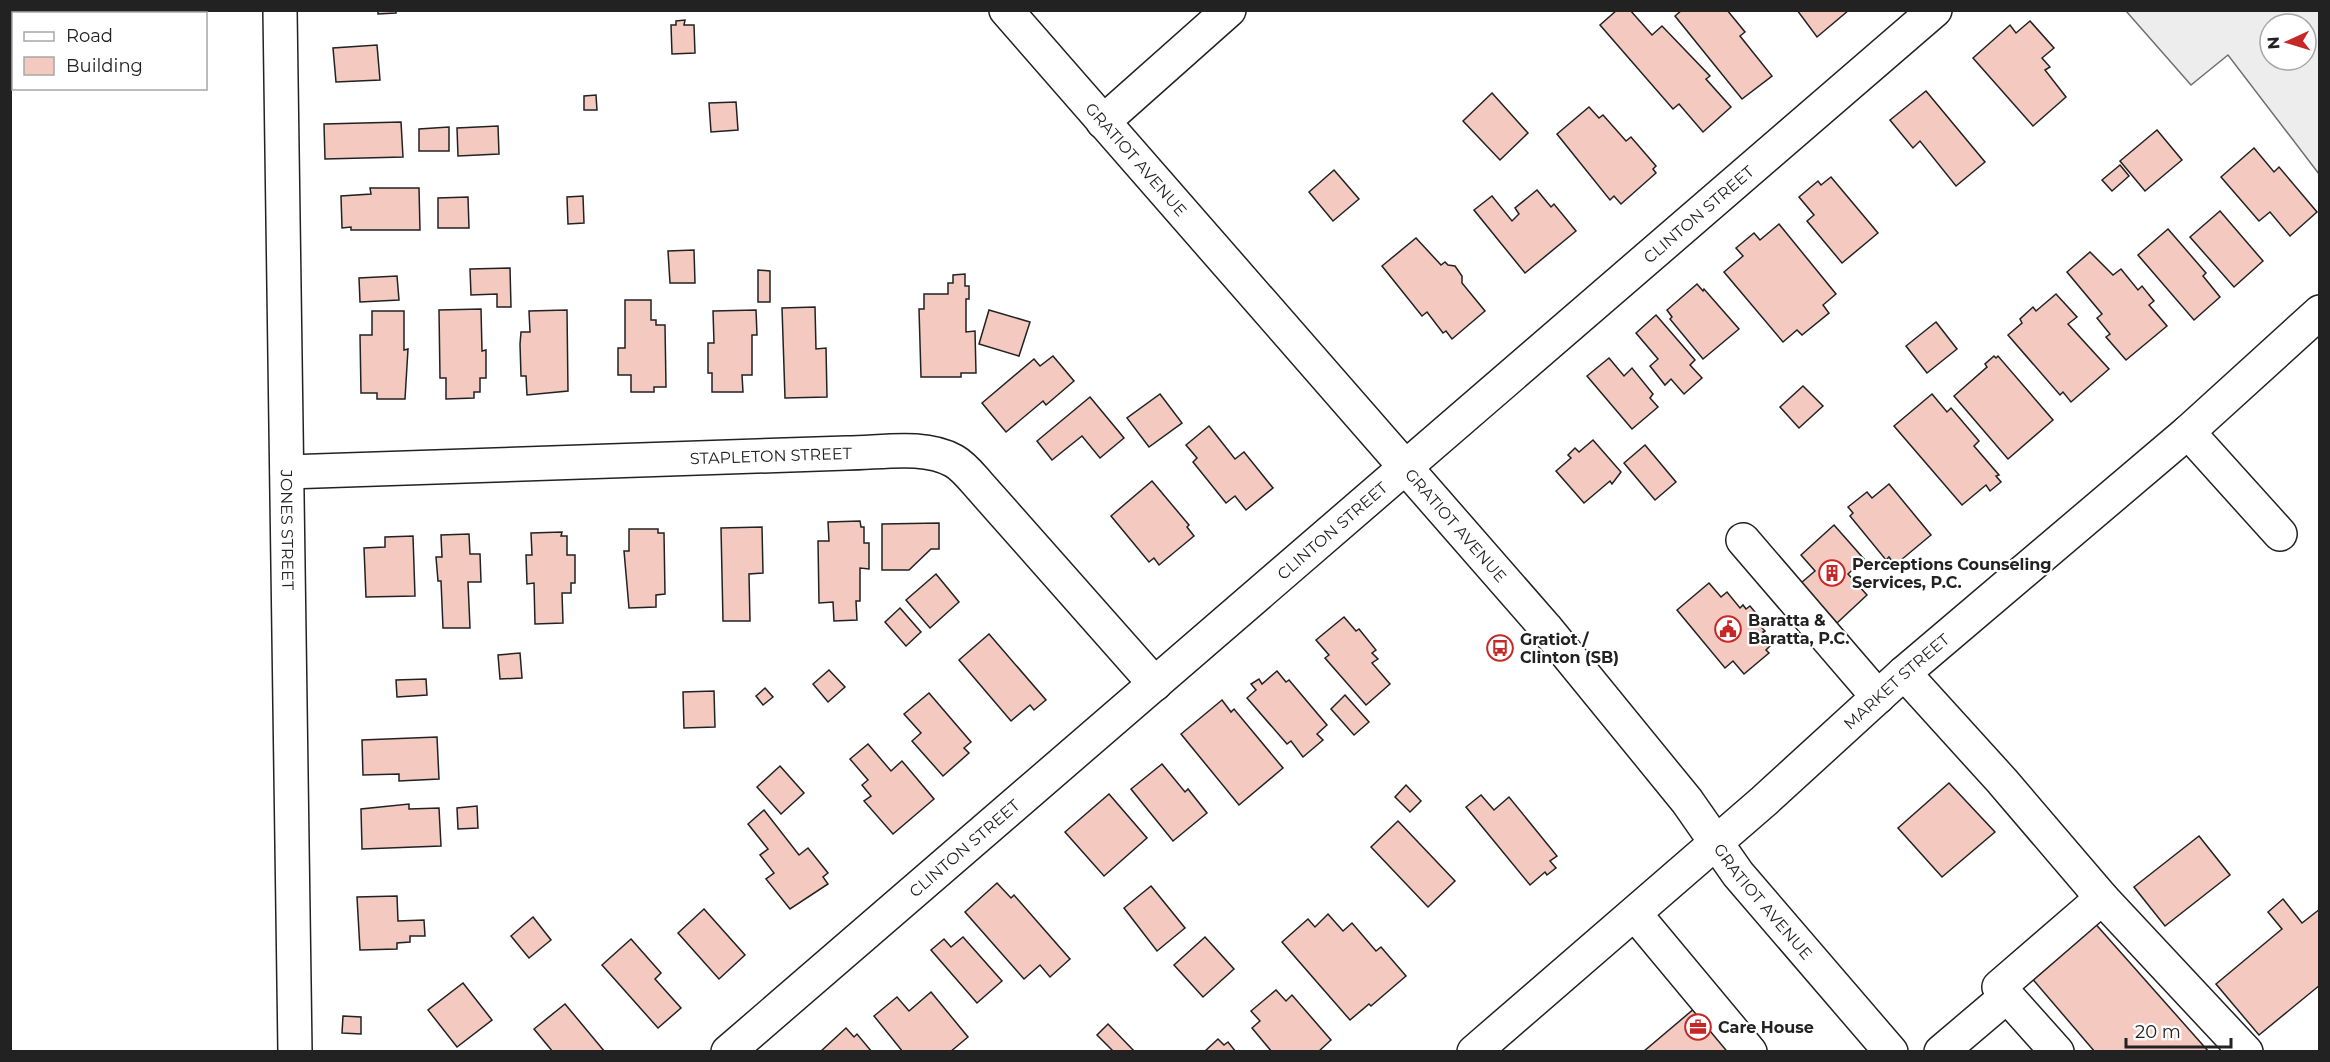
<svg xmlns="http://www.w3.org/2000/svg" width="2330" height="1062" font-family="Montserrat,sans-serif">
  <rect width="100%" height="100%" fill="#fff"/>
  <path fill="#ededed" stroke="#6f6f6f" stroke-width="1.5" fill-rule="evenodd" d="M 2126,11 L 2319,11 L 2319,174 L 2228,55 L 2191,85 ZM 2270,24 L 2306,24 L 2306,60 L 2270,60 Z"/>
  <g fill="#f3c9c0" stroke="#222" stroke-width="1.5">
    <polygon points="378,10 396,10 396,13 378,14"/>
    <polygon points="1617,10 1630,10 1652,35 1662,26 1710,76 1706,79 1731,107 1703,132 1679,104 1673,109 1600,25"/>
    <polygon points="1682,10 1727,10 1745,32 1740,36 1772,76 1742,99 1675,16"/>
    <polygon points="1797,10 1849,10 1817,37"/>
    <polygon points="685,20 684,25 694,25 695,53 672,54 671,25 676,25 676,21"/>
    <polygon points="2030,21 2054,48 2042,58 2050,67 2045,70 2066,97 2033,126 1973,58 2010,25 2016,33"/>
    <polygon points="377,45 380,80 336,82 333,48"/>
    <polygon points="1926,91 1985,162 1956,186 1920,141 1913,148 1890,120"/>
    <polygon points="1492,93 1528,133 1500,160 1463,121"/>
    <polygon points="596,95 597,110 584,110 584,96"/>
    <polygon points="736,102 738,130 711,132 709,103"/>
    <polygon points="1589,107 1599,118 1603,115 1626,141 1631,137 1656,166 1653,169 1656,173 1621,204 1614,196 1610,200 1557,134"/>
    <polygon points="401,122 403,157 325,159 324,124"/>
    <polygon points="498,126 499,154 458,156 457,128"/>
    <polygon points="449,127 449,151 419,151 419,129"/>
    <polygon points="2157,130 2182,160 2145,191 2120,161"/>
    <polygon points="2254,148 2274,172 2279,167 2317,212 2290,236 2270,212 2259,221 2221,177"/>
    <polygon points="2120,165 2129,176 2112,191 2102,180"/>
    <polygon points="1334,170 1359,199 1333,221 1309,192"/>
    <polygon points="1831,177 1878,233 1842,263 1807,221 1814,215 1799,197 1818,181 1821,185"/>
    <polygon points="370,188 419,188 420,230 351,230 351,227 342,228 341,196 371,194"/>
    <polygon points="1537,190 1551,207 1554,204 1576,231 1525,273 1474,210 1492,196 1512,221 1519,214 1515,208"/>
    <polygon points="583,196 584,223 568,224 567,197"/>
    <polygon points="468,197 469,228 438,228 438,198"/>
    <polygon points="2220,211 2263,261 2234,287 2190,237"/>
    <polygon points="1779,224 1836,294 1823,305 1829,313 1802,335 1797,330 1783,342 1724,272 1743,256 1736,248 1754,233 1760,240"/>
    <polygon points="2168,229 2206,273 2203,276 2220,297 2194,320 2138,255"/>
    <polygon points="1416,238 1441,265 1445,262 1448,265 1455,266 1462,276 1462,283 1485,311 1452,339 1446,331 1443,333 1427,312 1422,316 1382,266"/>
    <polygon points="694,250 695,283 670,283 668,251"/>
    <polygon points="2090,252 2113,275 2121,269 2138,290 2142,286 2154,301 2149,305 2167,326 2126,360 2106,337 2110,334 2097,318 2102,314 2067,272"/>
    <polygon points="510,268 511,307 497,307 497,294 471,295 470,269"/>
    <polygon points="758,270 770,271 770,302 758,302"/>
    <polygon points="965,274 965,286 969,286 969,299 966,299 966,332 975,331 976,373 961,373 961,377 921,377 919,309 924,309 924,294 948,294 948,283 953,283 953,275"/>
    <polygon points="397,276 399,300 360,302 359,278"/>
    <polygon points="1697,284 1703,291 1704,289 1739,329 1703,359 1670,319 1672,317 1667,310"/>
    <polygon points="2056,294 2077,317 2068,324 2109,369 2071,402 2063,392 2060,395 2008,335 2022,323 2020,319 2033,307 2036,311"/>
    <polygon points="625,300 651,300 651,320 656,320 656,325 665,325 666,387 654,387 654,392 631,392 631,375 618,375 618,348 625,348"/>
    <polygon points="815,307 816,349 826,348 827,397 785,398 782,308"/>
    <polygon points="481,309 482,351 486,350 486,378 480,378 480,392 474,392 474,398 446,399 446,378 440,378 439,310"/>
    <polygon points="567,310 568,391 527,395 526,376 521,376 520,344 521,332 530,332 529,311"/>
    <polygon points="756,310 757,335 752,335 752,375 742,375 743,392 712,392 712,373 708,373 708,343 714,343 713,311"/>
    <polygon points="989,310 1030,322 1019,356 979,344"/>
    <polygon points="372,311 404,311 404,350 408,349 405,399 377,399 377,393 361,393 360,335 372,335"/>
    <polygon points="1656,315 1695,360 1690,365 1702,378 1684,394 1671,379 1665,385 1650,366 1658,359 1636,333"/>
    <polygon points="1936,322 1957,349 1927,373 1906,346"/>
    <polygon points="1053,356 1074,381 1046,405 1043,401 1006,432 982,403 1034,359 1040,366"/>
    <polygon points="1994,356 1996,358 1998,356 2053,420 2008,459 1954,396 1987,367 1985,364"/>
    <polygon points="1609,358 1624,376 1632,368 1653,394 1650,398 1658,407 1632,429 1587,376"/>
    <polygon points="1803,386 1823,406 1799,428 1780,407"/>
    <polygon points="1160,394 1182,423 1149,447 1127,418"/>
    <polygon points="1932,394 1947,412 1951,408 1979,441 1974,446 1999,475 1996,476 2001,482 1990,491 1986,485 1962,505 1894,426"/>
    <polygon points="1090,397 1124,438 1100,458 1082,436 1052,460 1037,441"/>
    <polygon points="1209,426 1235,459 1244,452 1273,488 1246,510 1235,496 1226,503 1193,462 1197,458 1186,445"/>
    <polygon points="1593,440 1621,472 1612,484 1610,481 1584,503 1556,471 1571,458 1568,455 1575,448 1579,452"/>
    <polygon points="1645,445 1676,482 1655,500 1624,463"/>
    <polygon points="1152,481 1189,525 1187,527 1194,536 1159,565 1154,558 1149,562 1111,516"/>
    <polygon points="1889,484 1931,535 1895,565 1889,557 1886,560 1850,516 1853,513 1848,507 1867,492 1872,498"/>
    <polygon points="860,521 861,527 864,527 864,543 869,543 869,569 860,568 860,601 856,601 857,620 834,621 833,602 819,603 818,541 829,541 828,522"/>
    <polygon points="939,523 939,549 931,549 909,570 882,570 882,524"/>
    <polygon points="1834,525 1864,559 1848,574 1867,595 1837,623 1801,583 1815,571 1801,555"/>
    <polygon points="762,527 763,573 749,574 750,621 723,621 721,528"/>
    <polygon points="629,529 658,529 658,533 664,533 665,594 656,595 656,607 629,608 624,551 629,551"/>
    <polygon points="562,532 561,536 567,536 567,555 575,555 575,583 571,583 571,593 562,593 563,623 535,624 534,583 527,584 526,555 532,555 531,533"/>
    <polygon points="469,534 470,554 480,554 481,582 468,582 470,628 443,628 441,581 438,581 436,557 442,557 441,535"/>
    <polygon points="413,536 415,596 366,597 364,548 385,547 385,537"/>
    <polygon points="936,574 959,602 930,628 906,600"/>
    <polygon points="1709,583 1721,597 1727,592 1740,608 1743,605 1746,609 1750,606 1765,624 1762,628 1765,631 1763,632 1772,644 1766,650 1769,653 1744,674 1733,661 1725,668 1677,610"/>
    <polygon points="900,608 921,632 906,646 885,622"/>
    <polygon points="1344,617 1356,631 1359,629 1376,650 1372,653 1378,659 1372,663 1390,684 1366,705 1325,658 1329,655 1316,640"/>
    <polygon points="989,634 1046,700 1034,710 1030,705 1011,721 959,660"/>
    <polygon points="520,653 522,678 500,679 498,655"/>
    <polygon points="829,670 845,687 828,702 813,684"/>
    <polygon points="1277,671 1286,682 1289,680 1327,725 1317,734 1323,740 1303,757 1291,741 1287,744 1247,698 1256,690 1251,684 1259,679 1262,684"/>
    <polygon points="426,679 427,695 397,697 396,680"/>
    <polygon points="765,688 773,697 763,705 756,696"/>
    <polygon points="714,691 715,727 684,728 683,692"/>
    <polygon points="929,693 971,742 964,748 969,753 943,776 912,741 921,733 904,714"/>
    <polygon points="1345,695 1369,722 1354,735 1331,709"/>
    <polygon points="1222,700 1231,712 1234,709 1283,768 1239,805 1181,734"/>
    <polygon points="437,737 439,779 399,781 399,774 363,775 362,740"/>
    <polygon points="868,744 891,771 902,761 934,799 893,834 864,801 871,796 862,785 868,780 850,759"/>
    <polygon points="1162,764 1185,792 1188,789 1207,813 1173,841 1131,789"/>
    <polygon points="780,766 804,793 781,814 757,787"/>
    <polygon points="1949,783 1995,832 1942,877 1898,828"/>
    <polygon points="1406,785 1421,801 1410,812 1395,797"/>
    <polygon points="1109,794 1147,838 1104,876 1065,832"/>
    <polygon points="1481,795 1494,810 1509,797 1557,856 1550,861 1556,868 1547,875 1545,872 1530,885 1466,807"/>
    <polygon points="409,804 409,809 439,808 441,846 362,849 361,809"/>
    <polygon points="477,806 478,828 458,829 457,808"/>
    <polygon points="764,810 799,855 808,848 828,873 823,877 828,884 790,909 766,879 774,873 760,855 768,849 748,824"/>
    <polygon points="1398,821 1455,881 1428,907 1371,847"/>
    <polygon points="2199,836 2230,875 2165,926 2134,887"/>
    <polygon points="997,883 1011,898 1014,895 1070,959 1050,977 1040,965 1024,979 965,912"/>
    <polygon points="1151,886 1185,928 1157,951 1124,908"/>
    <polygon points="397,896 398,921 424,920 425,936 410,936 410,942 397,943 397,949 360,950 357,897"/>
    <polygon points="2283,899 2302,923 2320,909 2320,985 2259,1035 2216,984 2282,929 2268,912"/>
    <polygon points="704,909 745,955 719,979 678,933"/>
    <polygon points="1328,914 1343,931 1352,923 1376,951 1381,947 1406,976 1371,1006 1369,1004 1350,1020 1282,942 1308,919 1315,927"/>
    <polygon points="533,917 551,940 529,958 511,936"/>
    <polygon points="2092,920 2209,1052 2095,1052 2030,976"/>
    <polygon points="963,937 1002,981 977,1003 931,950 944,939 951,947"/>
    <polygon points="1205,937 1234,969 1203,997 1174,965"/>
    <polygon points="631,939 661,973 655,979 681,1008 658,1028 602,965"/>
    <polygon points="463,983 492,1020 457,1047 428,1010"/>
    <polygon points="1276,990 1286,1001 1292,995 1331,1040 1318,1052 1272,1052 1252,1028 1260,1021 1251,1011"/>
    <polygon points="931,992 968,1037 950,1052 903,1052 874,1016 897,997 909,1011"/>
    <polygon points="1702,1002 1744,1052 1643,1052"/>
    <polygon points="565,1004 605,1052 553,1052 534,1029"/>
    <polygon points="343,1016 361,1017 361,1034 342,1033"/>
    <polygon points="1108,1024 1135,1052 1114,1052 1097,1035"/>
    <polygon points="846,1028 854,1037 857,1034 872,1052 820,1052"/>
    <polygon points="1218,1039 1224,1045 1228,1042 1236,1052 1204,1052"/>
  </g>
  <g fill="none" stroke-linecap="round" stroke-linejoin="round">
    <g stroke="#222" stroke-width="36">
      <g id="minor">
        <path id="s1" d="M 280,10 L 295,1052"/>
        <polyline points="1103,122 1229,10"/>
        <polyline points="2188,432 2280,534"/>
        <path id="s2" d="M 287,472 L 847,453 C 880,453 924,444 954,461 C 963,466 971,476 978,484 L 1155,684"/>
        <polyline points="1743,540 1878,697"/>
        <polyline points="1904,673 2002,781 2102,898 2246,1052"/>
        <polyline points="1635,914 1750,1052"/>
        <polyline points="1999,987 2102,898"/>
        <path id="s3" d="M 728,1052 L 1935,10"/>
        <path id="s4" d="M 1474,1052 L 1764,801 L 1904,673 L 2188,432 L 2320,312"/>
        <polyline points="1941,1052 2007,996 2057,1052"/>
      </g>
    </g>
    <g stroke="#222" stroke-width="36">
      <g id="major">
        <path id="s5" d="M 1006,10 L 1545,627 L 1687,801 L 1738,874 L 1891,1052"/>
      </g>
    </g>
    <use href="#minor" stroke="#fff" stroke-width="33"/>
    <use href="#major" stroke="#fff" stroke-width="33"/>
  </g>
  <defs>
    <g id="building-ring" transform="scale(1.35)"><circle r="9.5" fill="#fff" stroke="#c62828" stroke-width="1.5"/><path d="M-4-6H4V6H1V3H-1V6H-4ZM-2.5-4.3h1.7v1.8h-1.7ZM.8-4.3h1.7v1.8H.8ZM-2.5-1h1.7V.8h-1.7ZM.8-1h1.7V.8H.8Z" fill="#c62828"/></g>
    <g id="civic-ring" transform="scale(1.35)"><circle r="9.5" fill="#fff" stroke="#c62828" stroke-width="1.5"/><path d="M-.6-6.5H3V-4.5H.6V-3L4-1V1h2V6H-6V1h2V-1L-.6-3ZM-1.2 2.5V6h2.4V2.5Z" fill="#c62828"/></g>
    <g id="bus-ring" transform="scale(1.35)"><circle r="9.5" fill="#fff" stroke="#c62828" stroke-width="1.5"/><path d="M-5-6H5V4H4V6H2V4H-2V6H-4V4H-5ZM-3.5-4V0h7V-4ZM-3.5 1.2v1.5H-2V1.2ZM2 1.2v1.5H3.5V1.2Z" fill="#c62828"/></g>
    <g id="office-ring" transform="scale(1.35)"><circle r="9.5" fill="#fff" stroke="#c62828" stroke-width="1.5"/><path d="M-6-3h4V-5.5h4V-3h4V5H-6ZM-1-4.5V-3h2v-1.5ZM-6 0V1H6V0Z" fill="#c62828"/></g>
  </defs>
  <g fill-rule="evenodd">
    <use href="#building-ring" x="1832" y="573"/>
    <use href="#civic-ring" x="1728" y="629"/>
    <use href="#bus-ring" x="1500" y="648"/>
    <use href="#office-ring" x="1698" y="1027"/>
  </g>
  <g text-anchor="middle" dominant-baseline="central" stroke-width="4.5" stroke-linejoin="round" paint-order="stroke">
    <g font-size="16" fill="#222" stroke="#fff">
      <text stroke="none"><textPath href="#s5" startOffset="198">GRATIOT AVENUE</textPath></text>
      <text stroke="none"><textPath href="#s3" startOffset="1282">CLINTON STREET</textPath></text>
      <text stroke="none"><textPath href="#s2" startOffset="484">STAPLETON STREET</textPath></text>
      <text stroke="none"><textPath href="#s5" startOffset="684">GRATIOT AVENUE</textPath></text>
      <text stroke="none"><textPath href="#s1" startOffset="520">JONES STREET</textPath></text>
      <text stroke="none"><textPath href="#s3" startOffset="798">CLINTON STREET</textPath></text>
      <text stroke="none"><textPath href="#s4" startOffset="562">MARKET STREET</textPath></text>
      <text stroke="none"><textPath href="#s3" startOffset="312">CLINTON STREET</textPath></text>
      <text stroke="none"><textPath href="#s5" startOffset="1170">GRATIOT AVENUE</textPath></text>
    </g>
    <g font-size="16" font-weight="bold" fill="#222" stroke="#fff" text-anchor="start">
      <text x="1852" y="564">Perceptions Counseling<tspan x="1852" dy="18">Services, P.C.</tspan></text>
      <text x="1748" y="620">Baratta &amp;<tspan x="1748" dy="18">Baratta, P.C.</tspan></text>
      <text x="1520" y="639">Gratiot /<tspan x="1520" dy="18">Clinton (SB)</tspan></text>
      <text x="1718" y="1027">Care House</text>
    </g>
  </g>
  <rect width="2330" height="1062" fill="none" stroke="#222222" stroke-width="24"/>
  <rect x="12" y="12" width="195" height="78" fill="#ffffff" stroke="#a7a7a7" stroke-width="1.5"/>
  <rect x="24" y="32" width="30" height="9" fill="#ffffff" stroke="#a7a7a7" stroke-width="1.5"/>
  <text x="66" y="42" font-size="18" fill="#222222">Road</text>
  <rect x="24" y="57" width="30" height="18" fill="#f3c9c0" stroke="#a7a7a7" stroke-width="1.5"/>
  <text x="66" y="72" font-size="18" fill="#222222">Building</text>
  <g transform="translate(2288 42) rotate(266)"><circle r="28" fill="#ffffff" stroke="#a7a7a7" stroke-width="1.5"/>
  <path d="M0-4.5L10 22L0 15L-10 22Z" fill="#c62828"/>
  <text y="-9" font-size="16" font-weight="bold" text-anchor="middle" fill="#222222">N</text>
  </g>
  <path d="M2126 1038v9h105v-9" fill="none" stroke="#222222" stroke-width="3"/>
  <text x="2135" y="1038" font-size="18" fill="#222222" stroke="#ffffff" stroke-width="4.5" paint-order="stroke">20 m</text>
</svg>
